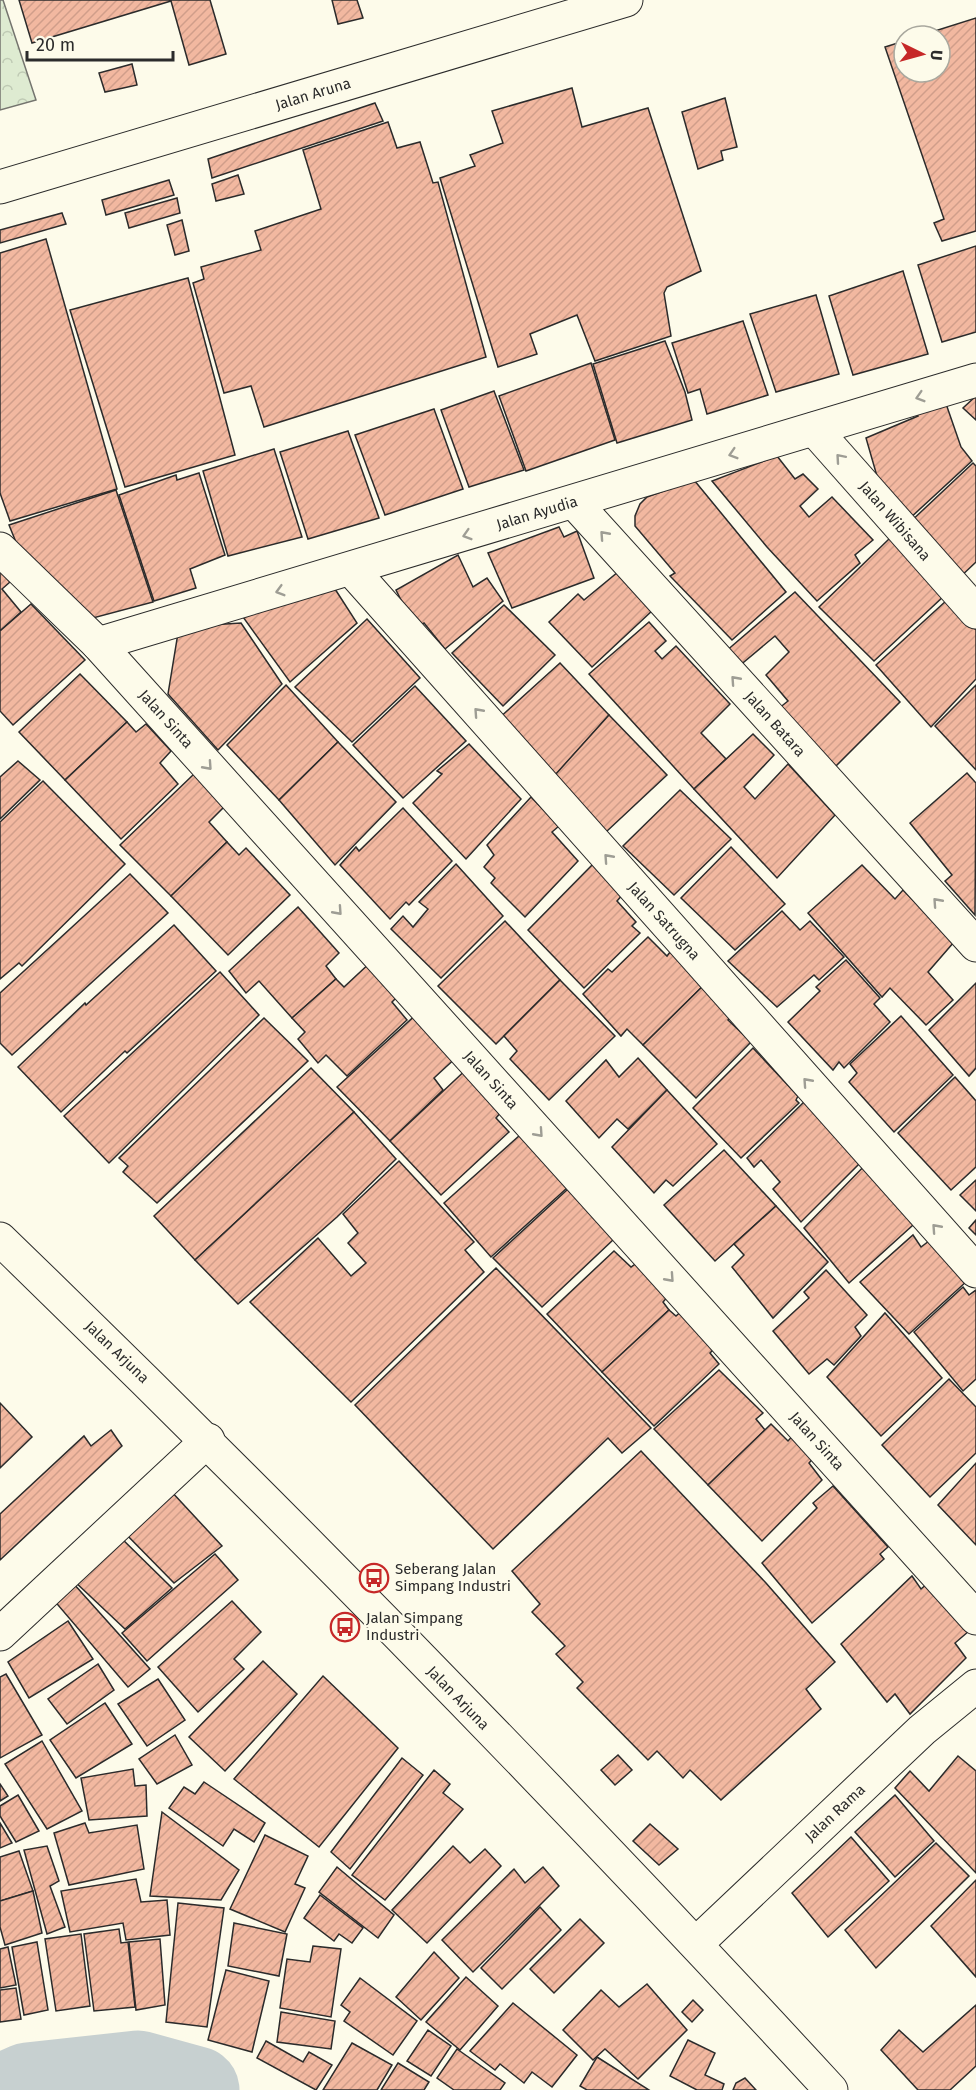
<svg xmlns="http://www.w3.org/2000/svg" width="976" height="2090" font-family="'Fira Sans',sans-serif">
  <defs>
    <pattern id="forest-crowns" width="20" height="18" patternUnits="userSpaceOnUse" patternTransform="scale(1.5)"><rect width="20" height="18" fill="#deebd1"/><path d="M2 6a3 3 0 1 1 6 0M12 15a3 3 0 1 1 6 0" fill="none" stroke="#bfcab4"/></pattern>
    <pattern id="building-hatch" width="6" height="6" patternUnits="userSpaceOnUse" patternTransform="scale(1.5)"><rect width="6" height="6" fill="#f2b8a0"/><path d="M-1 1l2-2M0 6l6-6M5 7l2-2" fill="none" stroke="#d09e8a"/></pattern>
  </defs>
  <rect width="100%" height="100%" fill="#fdfbea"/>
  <polygon fill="url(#forest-crowns)" stroke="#74746e" stroke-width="1.5" points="0,0 3,0 36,100 0,110"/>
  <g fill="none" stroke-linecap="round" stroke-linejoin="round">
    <polyline stroke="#c7d0d0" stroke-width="87" points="19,2090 28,2086 138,2074 196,2090"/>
  </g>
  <g fill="url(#building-hatch)" stroke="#2b2b2b" stroke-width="1.5">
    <polygon points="19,0 210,0 226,54 189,65 171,1 32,43"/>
    <polygon points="332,0 357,0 363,18 338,24"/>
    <polygon points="976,18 976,231 942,241 934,223 944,219 885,47 904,41 904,72 940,72 940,36 919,36"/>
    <polygon points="132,64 137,85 105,92 99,73"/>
    <polygon points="572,88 582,127 648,108 701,271 667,287 664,293 671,336 595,361 577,315 530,334 537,354 498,367 440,178 475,166 470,155 503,143 492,111"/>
    <polygon points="725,98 737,147 721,151 723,160 698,169 682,112"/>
    <polygon points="375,103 383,121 212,178 208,159"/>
    <polygon points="388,122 397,148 420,142 433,183 438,182 486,357 264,427 251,386 224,393 193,283 204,279 201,267 261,250 255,231 321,209 303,150"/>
    <polygon points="238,175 244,194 216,201 212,184"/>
    <polygon points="169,180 174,195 106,215 102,200"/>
    <polygon points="177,198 180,213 129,228 125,213"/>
    <polygon points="62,213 66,224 0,243 0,230"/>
    <polygon points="182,220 189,251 175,255 167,225"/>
    <polygon points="46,239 117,489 10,521 0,493 0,253"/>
    <polygon points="976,246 976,332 942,342 918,265"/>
    <polygon points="903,271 928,354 853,375 829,296"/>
    <polygon points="188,278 235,455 125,487 70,310"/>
    <polygon points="816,295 839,374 776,392 750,314"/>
    <polygon points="743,321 768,395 707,414 700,389 688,393 672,343"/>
    <polygon points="665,341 685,392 692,420 617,443 593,364"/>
    <polygon points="591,363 615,440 526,471 499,396"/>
    <polygon points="494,391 524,470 469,487 441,410"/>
    <polygon points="976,396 976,420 963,408"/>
    <polygon points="944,398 961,447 972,461 908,520 885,504 866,438 918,416 914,406"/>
    <polygon points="434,409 463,489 385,515 355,435"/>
    <polygon points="348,431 379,518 308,539 280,452"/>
    <polygon points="274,449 302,537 228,556 203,471"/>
    <polygon points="777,456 795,479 803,474 818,489 800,506 809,517 832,497 873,540 855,555 860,563 817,601 767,547 712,481"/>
    <polygon points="973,463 976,466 976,562 958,579 907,525"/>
    <polygon points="199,473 225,555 190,569 196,588 154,601 119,495 176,475 177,480"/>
    <polygon points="694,480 786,592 732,640 670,576 675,573 635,526 635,516 640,504 647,497"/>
    <polygon points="116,490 153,602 93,618 20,552 9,525"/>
    <polygon points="559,527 564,537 577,531 594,578 512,608 488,553"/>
    <polygon points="890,538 944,596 874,661 819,607"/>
    <polygon points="458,555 473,587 487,578 503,601 445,649 424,623 415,628 396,590"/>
    <polygon points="0,571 10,582 2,589 21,612 0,631"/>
    <polygon points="618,572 654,609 592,667 549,622 578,594 584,600"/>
    <polygon points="335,589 357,623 290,682 243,617"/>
    <polygon points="795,592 900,702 834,768 778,709 788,701 766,675 789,652 775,636 738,667 725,652"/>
    <polygon points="947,600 976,630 976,679 931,727 876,665"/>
    <polygon points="31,604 85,660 13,725 0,711 0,631"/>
    <polygon points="504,605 555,655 503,706 452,653"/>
    <polygon points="367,619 420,678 352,742 295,687"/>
    <polygon points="649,622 666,641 655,651 662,659 676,646 730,704 701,733 726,759 694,789 589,674"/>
    <polygon points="241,623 282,684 218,750 168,694 179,627"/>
    <polygon points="560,663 609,715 553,778 497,720"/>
    <polygon points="80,674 127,722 65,780 19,732"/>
    <polygon points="286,685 338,742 279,800 227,745"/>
    <polygon points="976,685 976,770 935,726"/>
    <polygon points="415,686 466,741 403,798 353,745"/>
    <polygon points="609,715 667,775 606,832 555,775"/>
    <polygon points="127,722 136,732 146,724 171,751 160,763 178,784 121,839 65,780"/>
    <polygon points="753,734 774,755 744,787 755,799 788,764 835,815 777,878 694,789"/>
    <polygon points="338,742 396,802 335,865 279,800"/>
    <polygon points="469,744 521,799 466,859 413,803 442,774 437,771"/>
    <polygon points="18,761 40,780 0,819 0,777"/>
    <polygon points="967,773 976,783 975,915 945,881 952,875 910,823"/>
    <polygon points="194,774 224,807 209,822 227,842 171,896 120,845"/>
    <polygon points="43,781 125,864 22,966 19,963 0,979 0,822"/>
    <polygon points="680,790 731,839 674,895 623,846"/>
    <polygon points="531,797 559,826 552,832 578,861 525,917 491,883 495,878 484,867 494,855 487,845"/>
    <polygon points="403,808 452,861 409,905 406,902 390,919 340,865 356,847 359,851"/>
    <polygon points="227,842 239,855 246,848 290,895 228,955 171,896"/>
    <polygon points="731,847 785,904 735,950 681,898"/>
    <polygon points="456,864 503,916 441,978 391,929 403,916 413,927 428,909 419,902"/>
    <polygon points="593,864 624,893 617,901 636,922 632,926 640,933 584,988 528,930"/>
    <polygon points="862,865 895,899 903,890 954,942 928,972 953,1000 926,1025 890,988 882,997 808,913"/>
    <polygon points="130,874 168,913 12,1055 0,1043 0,993"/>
    <polygon points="298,907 339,953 326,966 336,979 292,1018 259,981 246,993 229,971"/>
    <polygon points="782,911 800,930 810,921 844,957 819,980 814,975 777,1007 728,961"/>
    <polygon points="505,921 560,980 496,1044 438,986"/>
    <polygon points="174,925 216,971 127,1053 125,1051 61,1112 18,1067 85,1003 86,1005"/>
    <polygon points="648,937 667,956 674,947 708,981 643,1045 627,1029 621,1036 583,994 608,969 612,972"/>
    <polygon points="373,960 402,992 392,1002 407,1020 347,1076 326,1055 318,1063 298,1039 305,1032 292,1018 336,979 344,987"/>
    <polygon points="846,960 880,998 874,1004 890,1022 844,1068 839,1062 833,1070 788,1022 820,991 816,987"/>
    <polygon points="220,972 259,1015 109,1163 64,1116"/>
    <polygon points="560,980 615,1036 549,1100 510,1059 517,1051 504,1036"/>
    <polygon points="708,981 736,1011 728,1020 751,1042 696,1098 643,1045"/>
    <polygon points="976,983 976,1068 969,1076 929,1030"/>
    <polygon points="420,1011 460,1054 434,1078 443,1090 390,1141 337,1087"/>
    <polygon points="901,1016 953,1075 894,1132 849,1082 857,1073 850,1064"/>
    <polygon points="264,1018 308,1061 157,1203 123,1172 128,1166 119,1158"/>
    <polygon points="753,1048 798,1096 796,1100 799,1103 741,1158 693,1108"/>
    <polygon points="638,1058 667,1090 628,1129 617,1119 599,1138 566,1101 606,1060 619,1077"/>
    <polygon points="471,1065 508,1104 496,1118 509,1132 441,1195 390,1141"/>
    <polygon points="311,1068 354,1112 195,1260 154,1216"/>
    <polygon points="955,1077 976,1101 976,1167 951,1190 898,1133"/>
    <polygon points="667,1090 717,1144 673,1186 666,1180 654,1193 612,1147"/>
    <polygon points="806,1100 869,1154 801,1222 773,1189 780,1182 761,1160 754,1167 747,1158"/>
    <polygon points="354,1112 396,1159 337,1217 238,1304 195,1260"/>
    <polygon points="520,1135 567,1188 491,1257 444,1203"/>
    <polygon points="724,1150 776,1206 715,1261 664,1205"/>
    <polygon points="870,1160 923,1216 849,1283 804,1228"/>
    <polygon points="399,1161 474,1242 465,1250 484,1272 351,1402 250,1302 318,1238 351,1276 366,1263 348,1243 358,1233 343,1214"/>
    <polygon points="976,1180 976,1211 960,1195"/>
    <polygon points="568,1189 614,1239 542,1307 493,1258"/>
    <polygon points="776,1206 828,1262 773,1318 732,1267 744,1255 734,1244"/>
    <polygon points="976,1220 976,1235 969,1228"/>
    <polygon points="913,1235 921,1247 933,1238 967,1281 909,1334 860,1282"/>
    <polygon points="614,1251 631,1267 641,1260 671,1293 663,1302 669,1310 602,1372 547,1314"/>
    <polygon points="496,1268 651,1428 622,1453 608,1438 493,1549 355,1405"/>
    <polygon points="826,1270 867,1315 855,1327 861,1336 834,1365 827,1359 809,1374 773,1331 809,1298 804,1292"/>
    <polygon points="963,1287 969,1295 976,1290 976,1379 963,1391 914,1332"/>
    <polygon points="685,1308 719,1344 710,1353 719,1364 654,1426 602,1372 669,1310 676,1316"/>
    <polygon points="885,1313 942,1378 881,1436 827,1377"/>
    <polygon points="719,1370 763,1413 756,1419 765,1430 708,1485 654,1429"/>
    <polygon points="949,1379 976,1407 976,1453 930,1497 882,1445"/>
    <polygon points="0,1403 32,1437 0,1468"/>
    <polygon points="771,1424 788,1441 797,1431 818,1453 809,1463 822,1480 762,1541 708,1485"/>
    <polygon points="111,1430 122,1446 0,1560 0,1514 84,1436 91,1446"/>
    <polygon points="641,1451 766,1583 835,1662 806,1689 821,1709 721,1800 690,1770 683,1778 657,1751 648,1760 577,1688 583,1682 556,1654 565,1646 532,1612 540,1604 512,1571"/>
    <polygon points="976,1463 976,1545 938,1505"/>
    <polygon points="833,1486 888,1547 880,1554 884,1559 812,1623 762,1563 817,1508 813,1503"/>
    <polygon points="170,1490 222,1546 174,1583 122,1530"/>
    <polygon points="117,1534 172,1588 125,1629 72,1579"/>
    <polygon points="215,1554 238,1580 147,1661 122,1633"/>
    <polygon points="912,1576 921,1589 928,1583 969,1631 955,1643 966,1658 910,1714 895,1694 887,1702 841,1644"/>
    <polygon points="73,1583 150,1669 128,1687 52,1598"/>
    <polygon points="232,1601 261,1632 234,1659 244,1669 198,1712 158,1667"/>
    <polygon points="68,1621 93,1659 29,1698 8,1662"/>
    <polygon points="263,1661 297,1694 225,1771 189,1737"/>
    <polygon points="98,1664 114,1690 67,1724 48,1699"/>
    <polygon points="6,1674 42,1735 0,1758 0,1677"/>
    <polygon points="323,1676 398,1748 319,1847 234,1779"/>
    <polygon points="158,1679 185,1720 147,1746 118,1704"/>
    <polygon points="105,1703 132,1744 76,1778 50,1740"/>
    <polygon points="175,1735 192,1765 157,1784 139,1759"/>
    <polygon points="42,1741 82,1811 47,1829 5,1764"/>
    <polygon points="618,1755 632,1770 615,1785 601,1770"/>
    <polygon points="958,1756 976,1771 976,1873 895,1788 910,1771 929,1791"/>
    <polygon points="402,1758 423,1775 350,1869 331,1852"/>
    <polygon points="133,1769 135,1786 146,1785 147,1816 89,1820 81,1778"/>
    <polygon points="434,1770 450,1784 443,1793 463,1809 385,1900 352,1875"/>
    <polygon points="204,1782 265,1823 254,1842 234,1829 223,1846 169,1808 184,1787 195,1794"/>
    <polygon points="0,1784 8,1796 0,1801"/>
    <polygon points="18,1795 39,1831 16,1842 0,1816 0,1806"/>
    <polygon points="895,1795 934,1841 895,1877 855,1832"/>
    <polygon points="162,1812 239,1870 221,1900 150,1896"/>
    <polygon points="0,1823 12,1843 0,1848"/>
    <polygon points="85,1823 89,1833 137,1825 144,1869 69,1885 54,1833"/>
    <polygon points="650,1824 678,1849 659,1865 633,1841"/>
    <polygon points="265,1835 308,1856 295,1884 305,1888 285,1932 230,1909"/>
    <polygon points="851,1837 889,1881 828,1937 792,1893"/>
    <polygon points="936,1843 969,1876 876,1968 845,1930"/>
    <polygon points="47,1846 59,1881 50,1886 65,1927 47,1934 24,1850"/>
    <polygon points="453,1846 470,1863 485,1849 501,1866 427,1943 392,1910"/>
    <polygon points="19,1851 33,1891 0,1901 0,1857"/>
    <polygon points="337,1867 394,1915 378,1938 319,1892"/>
    <polygon points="543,1867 559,1886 473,1972 442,1940 514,1869 525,1883"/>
    <polygon points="136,1879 141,1902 167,1900 170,1935 126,1940 123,1923 70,1932 61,1891"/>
    <polygon points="976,1880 976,1977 931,1926"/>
    <polygon points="33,1891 42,1933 5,1945 0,1927 0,1901"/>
    <polygon points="320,1895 363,1928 352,1943 339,1934 334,1941 304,1918"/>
    <polygon points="178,1903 224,1908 207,2027 166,2022"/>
    <polygon points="540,1907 561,1930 502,1989 481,1968"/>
    <polygon points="580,1919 604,1943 554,1993 530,1969"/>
    <polygon points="234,1923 287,1934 279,1976 228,1966"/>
    <polygon points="119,1929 121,1943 128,1942 135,2007 94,2011 84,1934"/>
    <polygon points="81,1934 90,2006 56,2011 45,1939"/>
    <polygon points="160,1939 165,2005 136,2010 129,1942"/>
    <polygon points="37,1942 48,2010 24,2015 12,1947"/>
    <polygon points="313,1946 341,1949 331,2017 280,2008 287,1959 310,1962"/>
    <polygon points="8,1947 16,1985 0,1988 0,1949"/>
    <polygon points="434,1952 459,1978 421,2020 396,1997"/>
    <polygon points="226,1970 269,1981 252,2052 208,2040"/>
    <polygon points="466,1977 498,2006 460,2050 426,2022"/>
    <polygon points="360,1978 417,2021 393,2055 344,2021 350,2012 341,2005"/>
    <polygon points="647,1984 687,2030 638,2079 605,2049 593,2060 563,2030 601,1990 619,2007"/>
    <polygon points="16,1988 21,2019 0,2022 0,1990"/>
    <polygon points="693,2000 703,2010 692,2022 682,2012"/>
    <polygon points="513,2003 577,2055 552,2087 532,2072 524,2083 500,2064 495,2070 470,2051"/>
    <polygon points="976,2005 976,2066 950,2090 918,2090 881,2050 899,2030 923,2052"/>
    <polygon points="281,2012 335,2021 331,2049 277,2042"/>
    <polygon points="428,2030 451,2046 431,2076 407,2061"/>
    <polygon points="688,2040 715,2053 705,2075 724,2084 722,2090 697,2090 670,2076"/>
    <polygon points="266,2041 303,2062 309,2052 332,2065 316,2090 257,2058"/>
    <polygon points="352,2043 392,2065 377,2090 323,2090"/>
    <polygon points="457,2049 505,2083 500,2090 454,2090 437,2078"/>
    <polygon points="597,2057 649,2090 587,2090 580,2086"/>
    <polygon points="398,2063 429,2082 424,2090 381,2090"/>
    <polygon points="745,2078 756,2090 733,2090 736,2083"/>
  </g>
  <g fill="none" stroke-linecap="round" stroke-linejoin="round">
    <g stroke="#2b2b2b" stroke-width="35">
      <g id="minor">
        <polyline points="814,429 976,612"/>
        <polyline points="574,502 976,945"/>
        <polyline points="0,549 98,644 976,1618"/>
        <polyline points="352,570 976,1271"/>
        <polyline points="98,644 976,380"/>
        <polyline points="0,1634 208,1440"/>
        <polyline points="696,1944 922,1730 976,1686"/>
      </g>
    </g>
    <g stroke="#2b2b2b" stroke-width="35">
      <polyline id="tertiary" points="0,187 626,0"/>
    </g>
    <g stroke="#2b2b2b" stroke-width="35">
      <path id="secondary" d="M 0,1239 C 285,1515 562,1798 831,2090"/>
    </g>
    <use href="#minor" stroke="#fdfbea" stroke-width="33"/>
    <use href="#tertiary" stroke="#fdfbea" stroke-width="33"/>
    <use href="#secondary" stroke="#fdfbea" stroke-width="33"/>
  </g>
  <defs><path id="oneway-chevron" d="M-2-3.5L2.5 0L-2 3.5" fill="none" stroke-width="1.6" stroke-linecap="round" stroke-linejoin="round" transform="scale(1.5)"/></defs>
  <g stroke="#9e9d94">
    <use href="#oneway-chevron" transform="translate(920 397) rotate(163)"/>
    <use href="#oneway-chevron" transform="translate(733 454) rotate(163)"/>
    <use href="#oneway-chevron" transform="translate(840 458) rotate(-131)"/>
    <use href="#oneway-chevron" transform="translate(467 535) rotate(163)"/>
    <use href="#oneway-chevron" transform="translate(604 535) rotate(-132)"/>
    <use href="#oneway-chevron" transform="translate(280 591) rotate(164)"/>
    <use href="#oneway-chevron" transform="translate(735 680) rotate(-132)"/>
    <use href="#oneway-chevron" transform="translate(478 712) rotate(-132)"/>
    <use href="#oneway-chevron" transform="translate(208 766) rotate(48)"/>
    <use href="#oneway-chevron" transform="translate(608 858) rotate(-132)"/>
    <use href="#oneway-chevron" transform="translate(937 902) rotate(-132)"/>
    <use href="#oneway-chevron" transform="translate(338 911) rotate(48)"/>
    <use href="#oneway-chevron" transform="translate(807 1082) rotate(-132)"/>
    <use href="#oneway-chevron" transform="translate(539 1133) rotate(48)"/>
    <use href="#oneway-chevron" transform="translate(936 1228) rotate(-132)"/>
    <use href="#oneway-chevron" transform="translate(670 1278) rotate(48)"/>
  </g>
  <defs>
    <g id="bus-ring" transform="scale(1.5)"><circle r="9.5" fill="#fdfbea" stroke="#c62828" stroke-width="1.5"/><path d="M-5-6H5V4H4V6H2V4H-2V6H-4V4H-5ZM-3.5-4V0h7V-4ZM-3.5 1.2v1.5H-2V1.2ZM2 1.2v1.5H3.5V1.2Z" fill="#c62828"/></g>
  </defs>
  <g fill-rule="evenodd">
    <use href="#bus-ring" x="374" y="1578"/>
    <use href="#bus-ring" x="345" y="1627"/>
  </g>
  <g text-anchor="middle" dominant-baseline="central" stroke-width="4.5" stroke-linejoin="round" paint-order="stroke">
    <g font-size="15" fill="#2b2b2b" stroke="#fdfbea">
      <text transform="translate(313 94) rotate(-17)">Jalan Aruna</text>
      <text transform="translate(537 513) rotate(-17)">Jalan Ayudia</text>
      <text transform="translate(895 521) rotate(49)">Jalan Wibisana</text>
      <text transform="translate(166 719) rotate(48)">Jalan Sinta</text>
      <text transform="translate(775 724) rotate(48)">Jalan Batara</text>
      <text transform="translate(664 921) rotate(48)">Jalan Satrugna</text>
      <text transform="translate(491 1080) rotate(48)">Jalan Sinta</text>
      <text transform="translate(117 1352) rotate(44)">Jalan Arjuna</text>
      <text transform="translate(817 1441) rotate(48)">Jalan Sinta</text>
      <text transform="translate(458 1698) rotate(46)">Jalan Arjuna</text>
      <text transform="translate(835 1813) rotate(-43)">Jalan Rama</text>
    </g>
    <g font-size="15" fill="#2b2b2b" stroke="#fdfbea" text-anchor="start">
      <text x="395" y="1569">Seberang Jalan<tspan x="395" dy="17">Simpang Industri</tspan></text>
      <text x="366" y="1618">Jalan Simpang<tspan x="366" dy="17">Industri</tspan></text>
    </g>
  </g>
  <g transform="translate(922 54) rotate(95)"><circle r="28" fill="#fdfbea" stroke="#a9a89e" stroke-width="1.5"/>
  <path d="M0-4.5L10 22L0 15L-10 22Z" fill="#c62828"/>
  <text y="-9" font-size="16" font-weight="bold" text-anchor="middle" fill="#2b2b2b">U</text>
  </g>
  <path d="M27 51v9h146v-9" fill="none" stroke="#2b2b2b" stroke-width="3"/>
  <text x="36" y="51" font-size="18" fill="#2b2b2b" stroke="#fdfbea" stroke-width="4.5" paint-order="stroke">20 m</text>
</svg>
